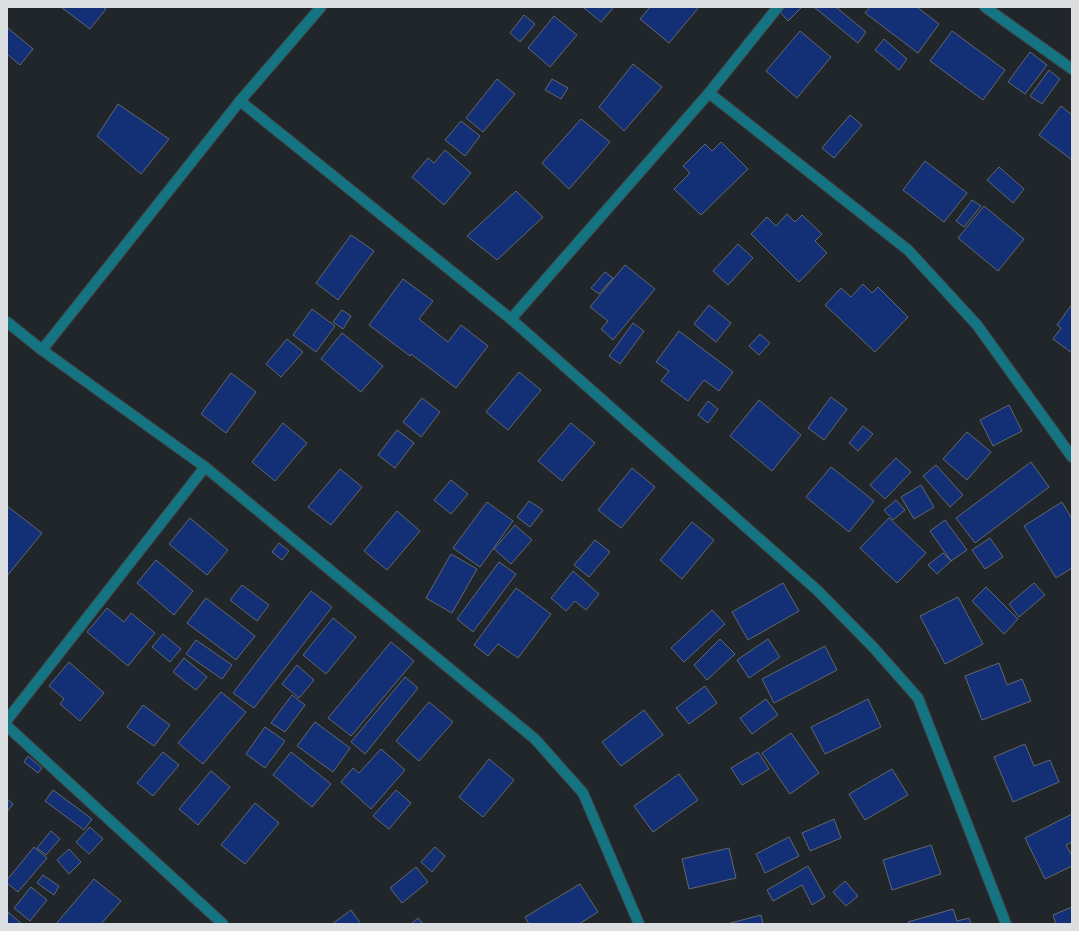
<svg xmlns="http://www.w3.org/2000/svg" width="1079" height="931" font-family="'Libre Baskerville',serif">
  <rect width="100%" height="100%" fill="#20262a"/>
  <g fill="#133076" stroke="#63676e">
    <polygon points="61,7 103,7 106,9 90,29"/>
    <polygon points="583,7 613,7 613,8 601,22"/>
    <polygon points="650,7 699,7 669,43 640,19"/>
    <polygon points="785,7 802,7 788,21 780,12"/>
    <polygon points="814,7 836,7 866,32 858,43"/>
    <polygon points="870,7 917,7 939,24 918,53 865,13"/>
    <polygon points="524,15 535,24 520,42 510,33"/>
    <polygon points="554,16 577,35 550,67 528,48"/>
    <polygon points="8,28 33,49 20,65 7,54 7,29"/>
    <polygon points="800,31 831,57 797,98 766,71"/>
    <polygon points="952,31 1005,70 983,100 930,61"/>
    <polygon points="884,39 907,59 899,70 875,50"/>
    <polygon points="1030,52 1047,65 1025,94 1008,82"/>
    <polygon points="633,64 662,87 624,131 599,107"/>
    <polygon points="1049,70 1060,79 1042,104 1030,96"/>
    <polygon points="497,79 515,94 483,132 466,118"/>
    <polygon points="552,79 568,88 561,99 545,90"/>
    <polygon points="118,104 169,139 141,174 97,136"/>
    <polygon points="1061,106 1072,115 1072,160 1039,135"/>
    <polygon points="850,115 862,125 834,158 822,148"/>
    <polygon points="581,119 610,142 569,189 542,163"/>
    <polygon points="461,121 480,136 465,156 445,140"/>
    <polygon points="721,142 748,169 701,215 674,189 690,173 683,166 705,144 712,151"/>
    <polygon points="445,150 471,173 444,205 412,177 428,158 434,163"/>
    <polygon points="925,161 967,193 944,222 903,190"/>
    <polygon points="999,167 1024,189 1013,203 987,180"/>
    <polygon points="516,191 543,217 497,260 467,236"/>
    <polygon points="972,200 981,206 964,227 956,221"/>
    <polygon points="984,206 1024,239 998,271 958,238"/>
    <polygon points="787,214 795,222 802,215 822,234 815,241 827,253 799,282 751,234 767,217 776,226"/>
    <polygon points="351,235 374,251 338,300 316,283"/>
    <polygon points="738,244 753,258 728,285 713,271"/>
    <polygon points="625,265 655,289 613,340 601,329 608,321 590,307"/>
    <polygon points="605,272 613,278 599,294 591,288"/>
    <polygon points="403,279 433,301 419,319 448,342 461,325 488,346 456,388 411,354 410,356 369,325"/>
    <polygon points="863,284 872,293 878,287 908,317 875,352 825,305 841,288 851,297"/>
    <polygon points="1072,304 1072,353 1053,339 1061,328 1057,325"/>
    <polygon points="709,305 731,323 716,342 694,324"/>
    <polygon points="312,309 335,326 316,352 293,335"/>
    <polygon points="342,310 351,316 343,329 333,322"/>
    <polygon points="633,323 644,331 620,364 609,356"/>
    <polygon points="679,331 733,372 719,391 704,380 688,401 661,381 669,371 656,362"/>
    <polygon points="342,333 383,366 361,392 321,359"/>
    <polygon points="760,334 770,343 759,355 749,346"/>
    <polygon points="287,339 303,352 281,377 266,364"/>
    <polygon points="519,372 541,390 508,430 486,412"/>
    <polygon points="231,373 256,392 226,433 201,414"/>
    <polygon points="831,397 847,409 824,440 808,428"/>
    <polygon points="422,398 440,412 421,437 403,422"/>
    <polygon points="759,400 801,435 772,471 730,436"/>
    <polygon points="708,401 718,409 708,423 698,415"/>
    <polygon points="1009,405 1022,431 993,446 980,420"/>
    <polygon points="283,423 307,443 275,481 252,462"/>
    <polygon points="571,423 595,443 562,481 538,461"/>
    <polygon points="863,426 873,434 858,451 849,443"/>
    <polygon points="397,430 414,443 395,468 378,455"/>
    <polygon points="967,432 991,452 967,480 943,459"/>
    <polygon points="896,458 911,472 885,499 870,485"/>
    <polygon points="1031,462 1049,487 975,543 956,518"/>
    <polygon points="936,465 963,495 950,507 923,476"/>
    <polygon points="831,467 874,501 849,532 806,497"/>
    <polygon points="632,468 655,487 621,528 598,510"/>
    <polygon points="340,469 362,487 331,525 308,507"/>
    <polygon points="451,480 468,494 451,514 434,500"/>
    <polygon points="921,485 934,507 914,519 901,497"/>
    <polygon points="896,500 905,510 893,520 884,510"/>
    <polygon points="529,501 543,510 530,527 517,517"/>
    <polygon points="487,502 513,521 480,567 453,548"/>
    <polygon points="1062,502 1072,519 1072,568 1056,578 1024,526"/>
    <polygon points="7,506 42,533 7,576"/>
    <polygon points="397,511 420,531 387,570 364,551"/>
    <polygon points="190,518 228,550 207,575 169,544"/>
    <polygon points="889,518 926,553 897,583 860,548"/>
    <polygon points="945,520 967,550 951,561 930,531"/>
    <polygon points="692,522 714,540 682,579 660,560"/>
    <polygon points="515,525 532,540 511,564 494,549"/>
    <polygon points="990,538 1003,557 985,569 972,550"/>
    <polygon points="595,540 610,552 589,577 574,565"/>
    <polygon points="279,543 289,551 282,560 272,552"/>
    <polygon points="943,553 951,561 937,574 928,565"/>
    <polygon points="451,554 477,569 452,613 426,598"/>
    <polygon points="156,560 193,591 174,615 137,583"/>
    <polygon points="499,562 516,574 473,632 457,619"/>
    <polygon points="573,571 599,594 586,610 575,601 566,611 551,598"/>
    <polygon points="783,583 799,611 748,640 732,612"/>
    <polygon points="1034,583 1045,595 1019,617 1009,604"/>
    <polygon points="242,585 269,605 257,621 230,600"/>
    <polygon points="986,587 1018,619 1004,634 972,601"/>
    <polygon points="516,588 551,614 518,658 498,644 488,656 474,645"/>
    <polygon points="311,591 332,607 254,708 233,693"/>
    <polygon points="958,597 983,644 945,664 920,616"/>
    <polygon points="206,598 255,636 236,660 187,623"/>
    <polygon points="107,608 124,622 131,613 155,633 128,666 87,632"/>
    <polygon points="712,610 725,624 684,662 671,648"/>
    <polygon points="333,618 356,637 326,674 303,655"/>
    <polygon points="163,634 181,649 170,662 152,647"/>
    <polygon points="720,639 735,654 707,680 694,665"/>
    <polygon points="768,639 780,657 749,678 737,660"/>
    <polygon points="196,640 232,665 222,679 186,654"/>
    <polygon points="391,642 414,661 351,736 328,718"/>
    <polygon points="825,646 837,670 774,703 762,679"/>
    <polygon points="184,658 207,677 196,690 173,672"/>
    <polygon points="69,662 104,693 80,721 60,704 64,699 49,686"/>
    <polygon points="999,663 1007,685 1022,679 1031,701 982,720 965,676"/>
    <polygon points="297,665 314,680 299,698 282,684"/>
    <polygon points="405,677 418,688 365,754 351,742"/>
    <polygon points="705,686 717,703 689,724 676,708"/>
    <polygon points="221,692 246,712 203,764 178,743"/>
    <polygon points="292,695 305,705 285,732 271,723"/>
    <polygon points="766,699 778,715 752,734 740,718"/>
    <polygon points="868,699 881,727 825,754 811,727"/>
    <polygon points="429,702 453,722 419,761 396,741"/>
    <polygon points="143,705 170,725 154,746 127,727"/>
    <polygon points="644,710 663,735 621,766 602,742"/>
    <polygon points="315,722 350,748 333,772 297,746"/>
    <polygon points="265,727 285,741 265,768 246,754"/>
    <polygon points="791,733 819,773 790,794 762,753"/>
    <polygon points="1025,744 1034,766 1050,760 1059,782 1013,802 994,757"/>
    <polygon points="381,749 405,770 371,809 341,782 353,768 359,773"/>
    <polygon points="163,752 179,765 153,796 137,783"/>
    <polygon points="291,752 331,784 312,807 273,775"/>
    <polygon points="758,752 769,769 742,785 731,768"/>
    <polygon points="28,756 42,768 38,773 24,762"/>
    <polygon points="489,759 514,780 483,817 459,797"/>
    <polygon points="892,769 908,795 865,820 849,794"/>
    <polygon points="211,771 230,787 198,825 179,809"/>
    <polygon points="679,774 698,800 653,832 634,806"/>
    <polygon points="53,790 92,819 84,830 45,801"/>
    <polygon points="396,790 411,803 389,829 373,816"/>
    <polygon points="7,799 13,804 7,812"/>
    <polygon points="255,803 279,823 245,864 221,845"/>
    <polygon points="1072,814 1072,842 1066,845 1072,856 1072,866 1045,879 1025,838"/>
    <polygon points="834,819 841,838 810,851 802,833"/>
    <polygon points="90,827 103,839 89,854 76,842"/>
    <polygon points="51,831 60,839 46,855 37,848"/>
    <polygon points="789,837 799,856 765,873 756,854"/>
    <polygon points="931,845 941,874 892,890 883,860"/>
    <polygon points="34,847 47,858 18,892 7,883 7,880"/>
    <polygon points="435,847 445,856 432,872 421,862"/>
    <polygon points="729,848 736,878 689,889 682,859"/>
    <polygon points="69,849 81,862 69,874 57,860"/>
    <polygon points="808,866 825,897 812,905 802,885 773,901 767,890"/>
    <polygon points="416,867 428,882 402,903 390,888"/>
    <polygon points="43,875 59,886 54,895 37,883"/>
    <polygon points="94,879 121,901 101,924 56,924"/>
    <polygon points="845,881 858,896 846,906 833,892"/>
    <polygon points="580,884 598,912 579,924 529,924 525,917"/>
    <polygon points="31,887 47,900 30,921 14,908"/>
    <polygon points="1072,907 1072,924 1056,924 1053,915"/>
    <polygon points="953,909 957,921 969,918 971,924 909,924 908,922"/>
    <polygon points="351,910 361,924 332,924"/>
    <polygon points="8,912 22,924 7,924"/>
    <polygon points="761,915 763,924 727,924"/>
    <polygon points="418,918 423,924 411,924"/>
  </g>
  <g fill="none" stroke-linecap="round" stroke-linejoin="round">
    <g stroke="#3e4447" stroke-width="12">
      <g id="minor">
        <polyline points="778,7 709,93 511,319 817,590 873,647 918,698 1006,924"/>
        <polyline points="985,7 1072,69"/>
        <polyline points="709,93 908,250 977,325 1072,457"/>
        <polyline points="240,101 511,319"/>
        <polyline points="7,322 42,350 205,467 535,739 583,793 639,924"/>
        <polyline points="42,350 240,101 321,7"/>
        <polyline points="7,720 205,467"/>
        <polyline points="7,726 223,924"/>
      </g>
    </g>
    <use href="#minor" stroke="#157482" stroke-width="10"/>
  </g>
  <rect width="1079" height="931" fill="none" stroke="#dbdfe2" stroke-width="16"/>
</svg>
